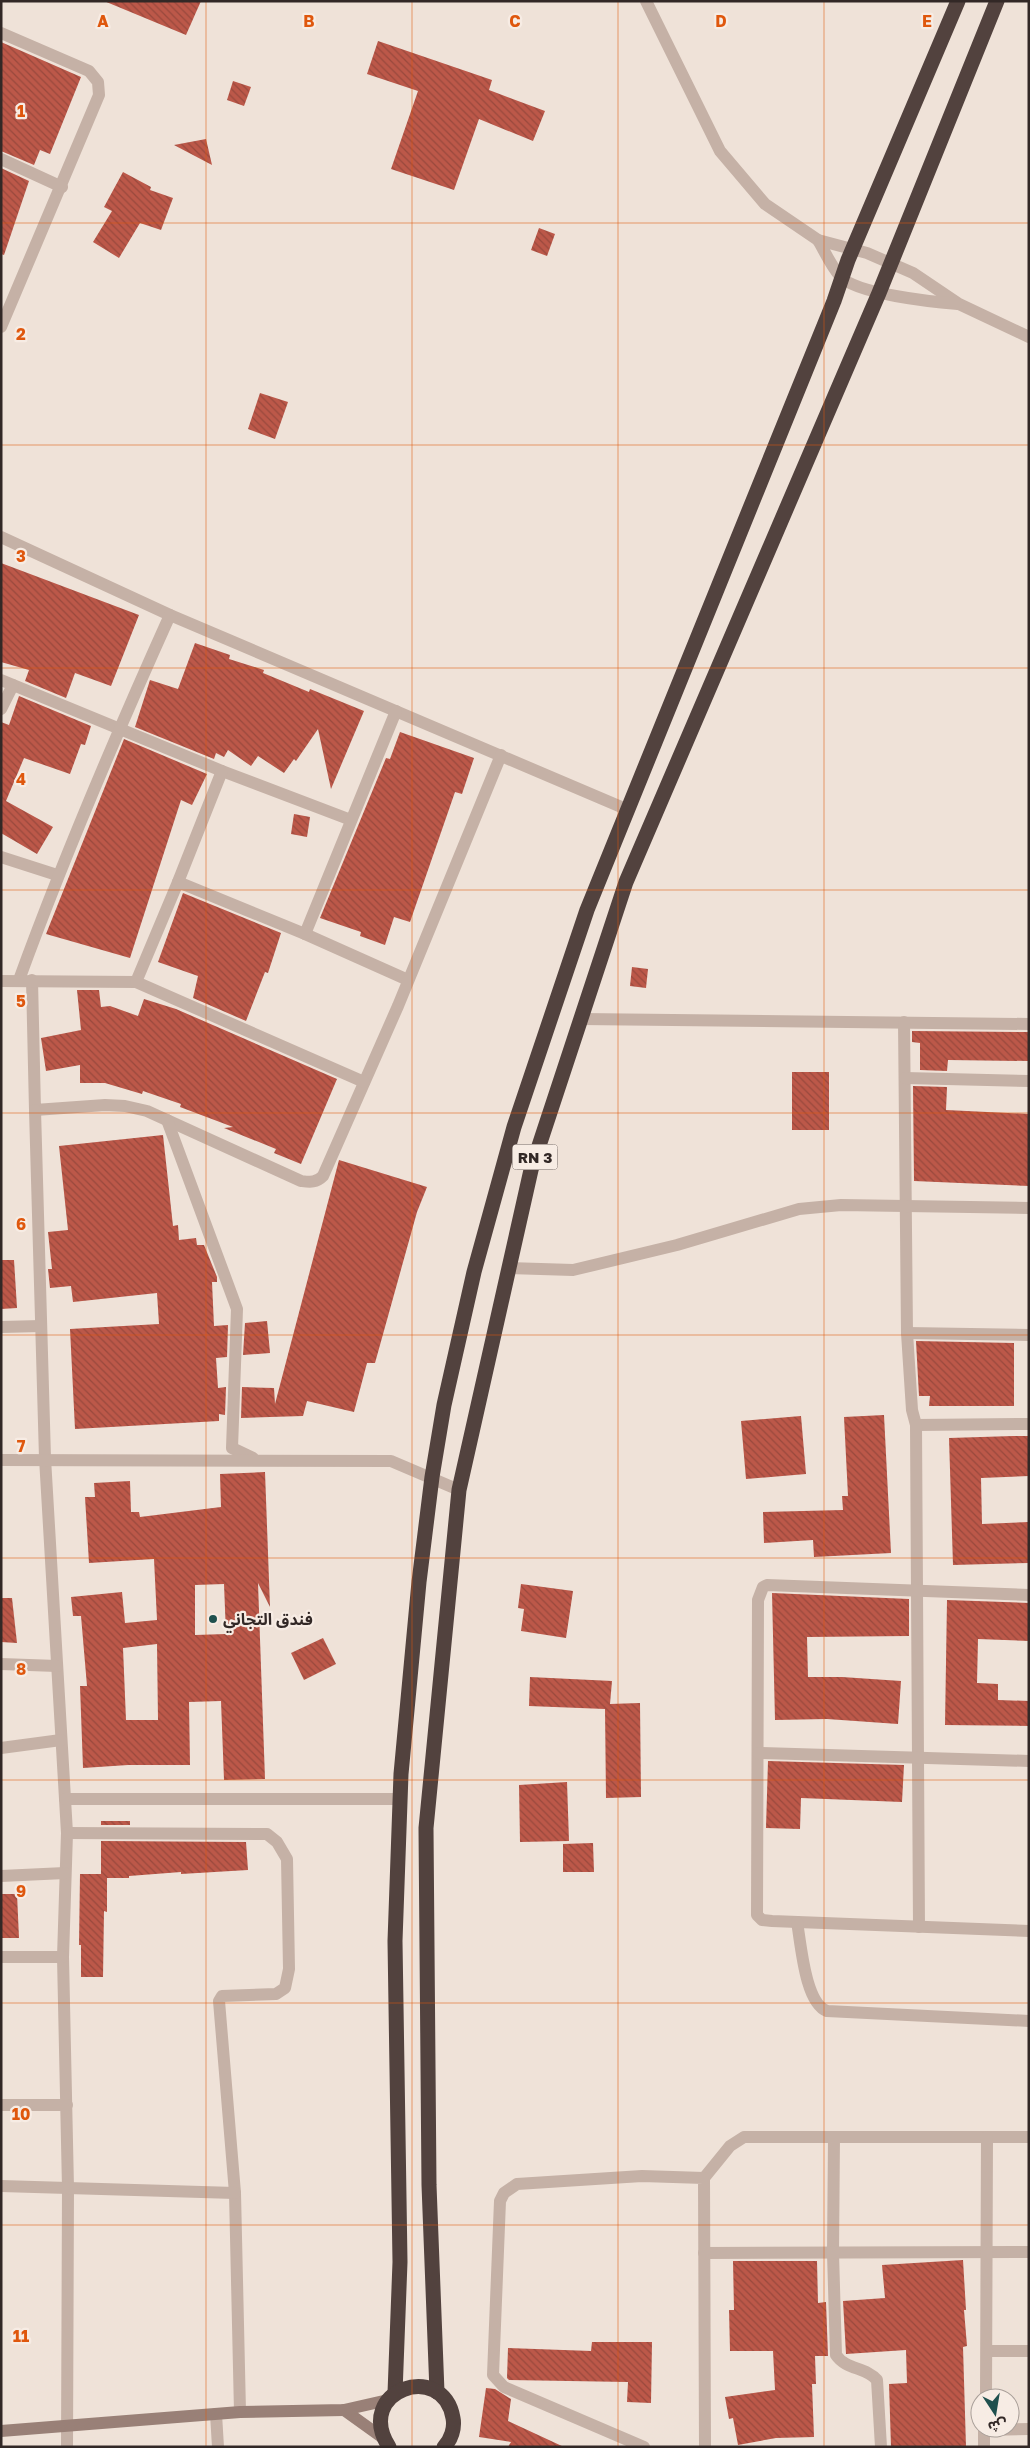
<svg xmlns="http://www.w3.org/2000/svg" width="1030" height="2448" font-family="'Golos Text','Noto Sans Arabic',sans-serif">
  <defs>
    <pattern id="building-back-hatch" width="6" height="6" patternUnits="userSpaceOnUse" patternTransform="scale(1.25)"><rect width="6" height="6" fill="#bc5849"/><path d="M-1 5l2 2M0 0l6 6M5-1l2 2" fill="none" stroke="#99493d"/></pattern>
  </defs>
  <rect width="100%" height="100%" fill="#efe2d8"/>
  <g fill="url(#building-back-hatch)" fill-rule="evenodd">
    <polygon points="104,1 201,1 186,35"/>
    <polygon points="378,41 492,80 489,90 545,111 533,141 479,119 454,190 391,169 418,91 367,74"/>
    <polygon points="1,42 81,77 50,154 40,150 34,165 1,151"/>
    <polygon points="233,81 251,87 244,106 227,100"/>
    <polygon points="206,139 212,165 174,145"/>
    <polygon points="1,168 29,181 4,255 1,254"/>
    <polygon points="123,172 151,187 150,190 173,198 161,230 140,223 119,258 93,242 112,211 104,207"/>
    <polygon points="539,228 555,234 547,256 531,250"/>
    <polygon points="260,393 288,402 275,439 248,429"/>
    <polygon points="1,563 139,615 111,686 75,673 66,698 25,681 29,670 1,662"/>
    <polygon points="195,643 230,655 229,659 264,670 263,673 309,692 310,689 364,711 331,789 318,729 296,761 294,759 284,773 258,756 251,766 228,750 224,757 216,753 214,759 135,727 150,680 178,689"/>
    <polygon points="19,696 91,726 85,745 81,744 70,774 24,758 6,801 53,827 37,854 1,833 1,722 9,725"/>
    <polygon points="400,732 474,758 462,794 455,792 410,922 394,917 385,945 360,936 361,932 320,918 386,758 390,759"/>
    <polygon points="124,739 207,774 192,805 181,800 130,958 46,934"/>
    <polygon points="294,814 310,817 307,837 291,834"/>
    <polygon points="183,893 281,933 268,973 265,972 246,1021 193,998 198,976 158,962"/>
    <polygon points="632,967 648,969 646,988 630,986"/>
    <polygon points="77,990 99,990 101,1007 110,1006 138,1016 144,999 176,1009 337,1079 301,1164 274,1153 276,1149 224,1128 233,1127 180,1107 181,1104 143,1091 142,1094 105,1083 80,1083 80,1065 46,1071 41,1038 81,1030"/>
    <polygon points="912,1031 1029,1032 1028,1061 948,1060 947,1071 920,1070 920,1043 912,1042"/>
    <rect x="792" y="1072" width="37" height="58"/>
    <polygon points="913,1086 947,1087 946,1110 1029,1114 1029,1186 914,1181"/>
    <polygon points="163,1135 173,1226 178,1225 179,1240 196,1238 197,1245 204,1245 217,1277 217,1282 212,1282 214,1326 228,1325 227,1357 216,1358 218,1388 226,1387 225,1415 219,1414 219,1421 75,1429 70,1329 159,1324 157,1293 73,1302 71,1286 50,1288 48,1269 52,1269 48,1232 68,1230 59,1146"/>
    <polygon points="339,1160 427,1187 417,1212 375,1363 367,1363 354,1412 307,1401 303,1416 241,1418 242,1387 274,1388 275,1404"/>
    <polygon points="1,1260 14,1260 17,1308 1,1309"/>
    <polygon points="267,1321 270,1353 243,1355 245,1323"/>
    <polygon points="916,1341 1014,1343 1014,1406 929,1406 930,1396 919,1396"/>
    <polygon points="884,1415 891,1553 814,1557 813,1540 764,1543 763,1512 843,1510 842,1496 848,1496 844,1417"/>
    <polygon points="801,1416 806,1474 746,1479 741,1421"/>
    <polygon points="1013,1436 1029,1436 1029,1476 981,1478 982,1524 1029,1522 1029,1563 953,1565 949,1438"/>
    <path d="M 265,1472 L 270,1607 L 258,1583 L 265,1779 L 224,1780 L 221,1701 L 189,1702 L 190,1765 L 128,1765 L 83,1768 L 80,1686 L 87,1686 L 81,1616 L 73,1616 L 71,1597 L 122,1592 L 125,1623 L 157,1620 L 154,1559 L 89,1563 L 85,1497 L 95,1497 L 94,1483 L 130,1481 L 131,1512 L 139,1512 L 140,1517 L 221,1507 L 220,1474 ZM 224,1584 L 226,1634 L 195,1635 L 195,1585 ZM 157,1644 L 158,1720 L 126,1720 L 123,1648 Z"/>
    <polygon points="521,1584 573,1591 566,1638 521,1631 524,1609 518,1608"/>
    <polygon points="772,1593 909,1599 909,1636 807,1637 808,1677 842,1677 901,1681 898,1724 827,1719 775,1720"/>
    <polygon points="1,1598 12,1598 17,1643 1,1642"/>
    <polygon points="947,1600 1029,1603 1029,1641 978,1639 977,1683 998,1684 998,1700 1029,1701 1029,1726 945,1725"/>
    <polygon points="323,1638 336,1664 304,1680 291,1653"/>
    <polygon points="530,1677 612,1681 610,1704 640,1703 641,1797 606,1798 605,1709 529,1706"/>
    <polygon points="768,1761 904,1765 902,1802 801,1798 800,1829 766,1828"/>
    <polygon points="567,1782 569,1841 520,1842 519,1785"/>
    <rect x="101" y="1821" width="29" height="4"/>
    <polygon points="101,1841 246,1842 248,1870 181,1874 181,1872 129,1876 129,1878 107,1878 107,1912 104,1911 103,1977 81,1977 81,1945 79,1945 80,1874 101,1874"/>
    <polygon points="593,1843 594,1872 563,1872 563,1844"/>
    <polygon points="1,1894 17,1894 19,1938 1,1938"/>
    <polygon points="963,2260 966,2310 964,2310 967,2346 963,2347 966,2447 891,2447 889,2384 907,2383 906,2350 846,2354 843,2301 885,2298 882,2265"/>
    <polygon points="733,2261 817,2261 818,2303 826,2302 828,2356 815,2356 816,2384 812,2384 814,2437 776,2438 738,2445 733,2418 729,2419 725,2397 775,2390 773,2351 730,2351 729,2310 734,2310"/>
    <polygon points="592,2342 652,2342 651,2403 627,2402 628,2382 509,2380 507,2378 508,2348 591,2351"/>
    <polygon points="486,2388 495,2389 511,2399 508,2421 564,2447 508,2447 511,2442 479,2437"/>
  </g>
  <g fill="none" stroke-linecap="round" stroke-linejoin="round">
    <g stroke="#c5b1a6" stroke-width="12">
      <polyline points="646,1 720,151 765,204 818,240 867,253 913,273 959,304 1029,337"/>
      <polyline points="1,33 89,71 98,82 99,95 1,327"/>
      <polyline points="1,159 62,187"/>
      <path d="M 818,240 C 825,252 831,266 840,276 C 855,294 934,302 958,304"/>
      <polyline points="1,537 170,615 626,809"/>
      <polyline points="1,680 222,771 351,820"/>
      <polyline points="1,709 13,685"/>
      <polyline points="1,857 57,875"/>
      <polyline points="178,882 222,771"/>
      <polyline points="305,934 408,980"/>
      <path d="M 19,980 C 64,856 116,735 170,615"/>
      <path d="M 32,980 L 35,1110 L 105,1105 L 125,1106 L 147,1111 L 301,1181 C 310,1182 316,1183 323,1176 L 398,1006 L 501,755"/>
      <polyline points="1,981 136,982"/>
      <polyline points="581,1019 1029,1024"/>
      <polyline points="904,1022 907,1333 912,1410 916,1425 1029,1424"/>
      <polyline points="905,1078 1029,1081"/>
      <polyline points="364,1082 136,982 178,882 305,934 396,711"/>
      <polyline points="35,1110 45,1458 67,1833 63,1957 68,2188 67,2447"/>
      <polyline points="167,1120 237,1309 232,1448 253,1458"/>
      <polyline points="508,1268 573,1270 677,1245 799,1209 841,1205 1029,1208"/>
      <polyline points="1,1327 41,1326"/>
      <polyline points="907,1333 1029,1335"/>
      <polyline points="916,1425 919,1927"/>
      <polyline points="1,1460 391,1461 459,1490"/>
      <polyline points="1029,1595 767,1585 763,1587 758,1600 757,1915 762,1920 772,1921 1029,1931"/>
      <polyline points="1,1664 57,1666"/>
      <polyline points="1,1748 61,1740"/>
      <polyline points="758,1753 1029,1761"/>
      <polyline points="65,1799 400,1799"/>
      <polyline points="67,1833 267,1834 277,1842 287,1859 289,1969 285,1988 276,1994 222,1996 219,2001 235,2193 240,2412"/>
      <polyline points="1,1876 65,1873"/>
      <path d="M 797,1922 C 801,1944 805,2003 827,2011 L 1029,2021"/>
      <polyline points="1,1957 63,1957"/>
      <polyline points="1,2105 67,2105"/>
      <path d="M 834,2137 L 833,2253 L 836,2355 C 846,2370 866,2367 877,2380 L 881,2447"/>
      <polyline points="704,2178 730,2146 744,2137 1029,2137"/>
      <polyline points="1,2186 235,2193"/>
      <polyline points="704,2253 1029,2252"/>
      <polyline points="987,2351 1029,2351"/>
      <polyline points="986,2398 987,2137"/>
      <polyline points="216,2414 218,2447"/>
      <polyline points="984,2430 1029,2429"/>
      <polyline points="644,2447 504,2387 493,2375 500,2201 504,2193 517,2184 642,2176 704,2178 705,2447"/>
      <polyline points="984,2447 984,2428"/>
    </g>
    <g stroke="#998077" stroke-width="12">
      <polyline points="344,2410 383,2438"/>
      <polyline points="1,2431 240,2412 344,2410 388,2400"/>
    </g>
    <g stroke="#52423e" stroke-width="15">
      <polyline points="437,2392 429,2185 426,1828 459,1490 531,1170 626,882 879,293 997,1"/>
      <polyline points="395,2393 400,2262 395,1941 401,1774 419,1582 432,1477 444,1405 474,1272 514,1127 587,910 834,301 848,260 958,1"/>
      <path d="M 389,2447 C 353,2390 443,2360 453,2418 C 455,2428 451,2440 444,2447"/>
    </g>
  </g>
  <path fill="none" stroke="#df570d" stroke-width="1" stroke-opacity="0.55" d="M 206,1 L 206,2447M 412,1 L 412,2447M 618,1 L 618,2447M 824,1 L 824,2447M 1,223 L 1029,223M 1,445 L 1029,445M 1,668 L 1029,668M 1,890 L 1029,890M 1,1113 L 1029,1113M 1,1335 L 1029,1335M 1,1558 L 1029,1558M 1,1780 L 1029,1780M 1,2003 L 1029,2003M 1,2225 L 1029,2225"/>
  <circle fill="#1f504e" stroke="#f7ece4" stroke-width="2" cx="213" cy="1619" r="5"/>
  <g text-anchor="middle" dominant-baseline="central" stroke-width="4.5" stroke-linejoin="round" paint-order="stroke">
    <rect fill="#f7ece4" stroke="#6d635f" stroke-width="1" x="512.5" y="1144.5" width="45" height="25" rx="4"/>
    <g font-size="15" font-weight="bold" fill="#322826">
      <text x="535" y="1157">RN 3</text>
    </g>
    <g font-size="16" font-weight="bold" fill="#322826" stroke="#f7ece4" text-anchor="start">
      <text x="223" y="1619">فندق التجاني</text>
    </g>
  </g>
  <g font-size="16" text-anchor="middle" font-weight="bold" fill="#df570d" stroke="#f7ece4" stroke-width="4.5" stroke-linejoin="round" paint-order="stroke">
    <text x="103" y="27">A</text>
    <text x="309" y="27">B</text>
    <text x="515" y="27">C</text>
    <text x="721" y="27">D</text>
    <text x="927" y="27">E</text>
    <text x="21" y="117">1</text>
    <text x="21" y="340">2</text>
    <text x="21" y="562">3</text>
    <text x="21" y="785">4</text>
    <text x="21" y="1007">5</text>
    <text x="21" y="1230">6</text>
    <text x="21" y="1452">7</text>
    <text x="21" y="1675">8</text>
    <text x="21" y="1897">9</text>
    <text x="21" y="2120">10</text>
    <text x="21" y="2342">11</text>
  </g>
  <rect width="1030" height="2448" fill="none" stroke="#322826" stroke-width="5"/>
  <g transform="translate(995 2413) rotate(168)"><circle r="24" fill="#f7ece4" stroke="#a89e98"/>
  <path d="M0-4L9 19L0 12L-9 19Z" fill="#1f504e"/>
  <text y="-8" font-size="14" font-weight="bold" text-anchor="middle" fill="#322826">ش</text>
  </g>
</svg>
